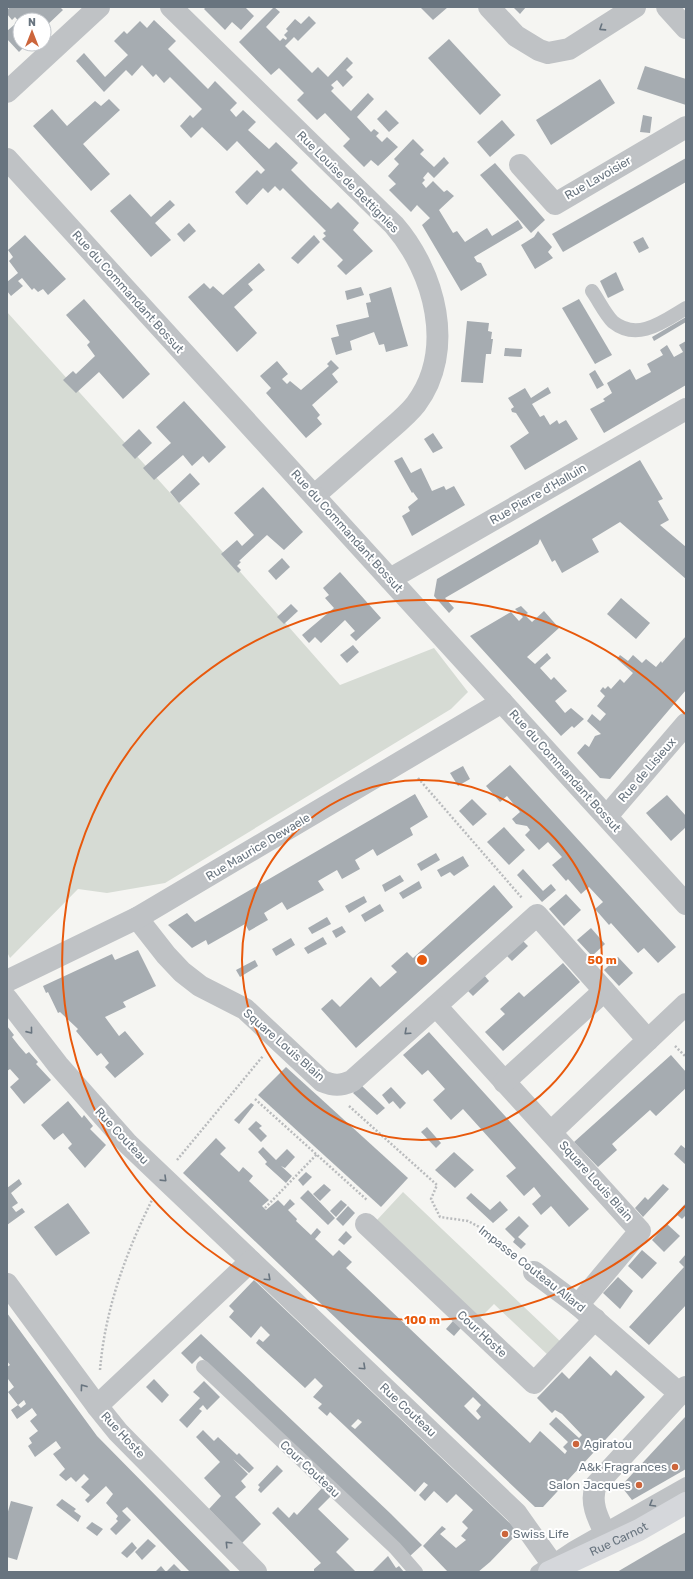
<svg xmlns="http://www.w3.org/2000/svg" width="693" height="1579" font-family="Rubik,sans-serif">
  <rect width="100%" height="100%" fill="#f5f5f2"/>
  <g fill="#d6dbd4">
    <polygon points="7,312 191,516 340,685 434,648 468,692 451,709 165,883 107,893 78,889 10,958 7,952"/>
    <polygon points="403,1192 562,1343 549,1356 494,1304 480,1318 377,1220"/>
  </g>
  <g fill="#a6acb1" fill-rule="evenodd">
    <polygon points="10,7 60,7 63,10 44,28 44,20 20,20 20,23 15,17 12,20 7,14 7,10"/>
    <polygon points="206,7 245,7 254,16 241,30 232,22 225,30 204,9"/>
    <polygon points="274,7 280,12 266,27 280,41 283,38 286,40 287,38 284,35 288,31 286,29 295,19 301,24 309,16 316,23 298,41 294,37 285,46 312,73 318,67 328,77 347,57 353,63 346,70 353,77 343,87 337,80 331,85 334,88 331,91 351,111 368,93 374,99 357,117 371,132 374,129 379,133 376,136 382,142 387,137 398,147 378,166 371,160 364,167 343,146 350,139 325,113 317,120 297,100 304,93 279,68 271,75 239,42"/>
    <polygon points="420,7 448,7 433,20"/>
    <polygon points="513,7 526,7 520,14"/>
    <polygon points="154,20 176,41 168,49 208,89 215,81 237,103 230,110 236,117 243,110 256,122 248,130 269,149 276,142 298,163 291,170 311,190 331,209 338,202 359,223 353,230 373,251 346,275 337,266 343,260 322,239 326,236 323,233 326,231 283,188 280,191 275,186 268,193 263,188 247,205 241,199 235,192 257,170 261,174 265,170 237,141 227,151 202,127 191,138 180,126 190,115 193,118 202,109 170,77 164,83 156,74 153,77 142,65 132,76 126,70 104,92 76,61 84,53 105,77 128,55 114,41 124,31 127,34 140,21 147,28"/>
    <polygon points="14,25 20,33 20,44 27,44 19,52 7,39 7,31"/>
    <polygon points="449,39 501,95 480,115 428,58"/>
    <polygon points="645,66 686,79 686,105 637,89"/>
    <polygon points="600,79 615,103 551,145 536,120"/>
    <polygon points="109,99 120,110 83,144 110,174 91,191 33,126 52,109 67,126 95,101 101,106"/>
    <polygon points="386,110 399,123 389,132 377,119"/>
    <polygon points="643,115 652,117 650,133 640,132"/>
    <polygon points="502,120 515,135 490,157 477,142"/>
    <polygon points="413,139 424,150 420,154 434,167 444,157 449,163 434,178 428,172 423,178 425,180 422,183 426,188 433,181 444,192 447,190 454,196 439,210 453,233 457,231 465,242 487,228 492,236 518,220 523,228 474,257 477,262 481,263 487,275 461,291 422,225 430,218 417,205 411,212 389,190 396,184 388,176 399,164 394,159"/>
    <polygon points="686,158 686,182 563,252 552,234"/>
    <polygon points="495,163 545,220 531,233 480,175"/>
    <polygon points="130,194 151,217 170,200 175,205 155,223 171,240 151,257 110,211"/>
    <polygon points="189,223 196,231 184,242 177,234"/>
    <polygon points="538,231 552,247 548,252 553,258 535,269 521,245 534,237"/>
    <polygon points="25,235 66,279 48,295 43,289 38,292 34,288 32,290 22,278 18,281 23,286 11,296 7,291 7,282 18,273 9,261 13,257 8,250"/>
    <polygon points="314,235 320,242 298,264 291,258"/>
    <polygon points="643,237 649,248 639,253 633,242"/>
    <polygon points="259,263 265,270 248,284 253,290 234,307 257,333 237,352 188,297 204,283 210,289 213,286 223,295"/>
    <polygon points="616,272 624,290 608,298 600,281"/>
    <polygon points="361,287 364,295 347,300 345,291"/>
    <polygon points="391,287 408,346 386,352 384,344 379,345 374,332 350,341 352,350 336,355 331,338 339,336 336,325 369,317 366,303 371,302 369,294"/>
    <polygon points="84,299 150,374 123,399 99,372 76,393 63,380 73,371 76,374 95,356 87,345 90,342 66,315"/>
    <polygon points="579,299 612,355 595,364 562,308"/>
    <polygon points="686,317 686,322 654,341 652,337"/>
    <polygon points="467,321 489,323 488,331 492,332 491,339 493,339 491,354 486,354 483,383 461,382"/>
    <polygon points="686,341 686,385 604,433 590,409 605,401 603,399 612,393 607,383 630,369 636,380 651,372 647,364 663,355 660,350 667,345 674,357 683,352 679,345"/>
    <polygon points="505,348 522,349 521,357 504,356"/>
    <polygon points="331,360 339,368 332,374 338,382 312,405 320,415 317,418 322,424 306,438 266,393 271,388 260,376 277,361 288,374 282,379 287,384 290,381 301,390 329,366 327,364"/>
    <polygon points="595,370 604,385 597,389 589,374"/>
    <polygon points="548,387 551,393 532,404 540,417 544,415 550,425 557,420 559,424 566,420 578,439 525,470 510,446 529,433 516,413 512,412 511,409 514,407 508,398 525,388 531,398"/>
    <polygon points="184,401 226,447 209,463 203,456 192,466 183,455 154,480 143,468 171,443 156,427"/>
    <polygon points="139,429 152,443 135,459 122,445"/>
    <polygon points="433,433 443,448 433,453 424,439"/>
    <polygon points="402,457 411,473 421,468 432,491 444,486 446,490 454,486 465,505 412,536 402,516 410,511 408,507 418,499 413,492 412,493 394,461"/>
    <polygon points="640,460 663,499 658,501 669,520 660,525 686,547 686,579 620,522 592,539 599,552 562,573 555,560 552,562 540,539 538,544 445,598 454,608 449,613 434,596 437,579"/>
    <polygon points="190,473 200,484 179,503 170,492"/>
    <polygon points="263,487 303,532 284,550 267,535 239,561 241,562 237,566 241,570 238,573 221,554 237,540 242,546 254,535 234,513"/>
    <polygon points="282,558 290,567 276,580 268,571"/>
    <polygon points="340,572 381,618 356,641 350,635 355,631 345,620 321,643 315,637 309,643 302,635 334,608 325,598 329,595 323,588"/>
    <polygon points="621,598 650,623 636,639 607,614"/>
    <polygon points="291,604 298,611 284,624 277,617"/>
    <polygon points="521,606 528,613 525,615 532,622 544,611 559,628 527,657 535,664 547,653 551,658 540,668 551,680 554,677 567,691 555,701 565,713 571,708 584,719 574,728 572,726 561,736 470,636 511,612 519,621 523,617 515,609"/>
    <polygon points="686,636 686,690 610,779 600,778 577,753 585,744 589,747 595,736 601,734 587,721 592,714 600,721 606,714 597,706 605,696 600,691 603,687 605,689 608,686 611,689 620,679 624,683 633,673 617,659 620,655 628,661 633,655 642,663 646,659 656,667 661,661 662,663"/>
    <polygon points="353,645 359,652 347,663 340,655"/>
    <polygon points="510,765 676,947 658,963 644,948 638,953 611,923 609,925 595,909 603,902 589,887 581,894 568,879 566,881 552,865 562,857 548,842 539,850 525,835 530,830 527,826 516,824 512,819 520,812 507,796 500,802 486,786"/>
    <polygon points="463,766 470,779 458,786 450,773"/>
    <polygon points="415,794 428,817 410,828 413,835 377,856 373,849 355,860 360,869 342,879 337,870 318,881 324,890 287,910 282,902 264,913 268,920 249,931 245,924 208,945 206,940 192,948 168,925 187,913 195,922"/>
    <polygon points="667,795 686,816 686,827 671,841 646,813"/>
    <polygon points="472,799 487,814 473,826 459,811"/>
    <polygon points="504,827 525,850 509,865 487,842"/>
    <polygon points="436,853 440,860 421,871 417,864"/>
    <polygon points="463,856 469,866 454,876 450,872 441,877 437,870"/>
    <polygon points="523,869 543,891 551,884 556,890 542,902 517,875"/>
    <polygon points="400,875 404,881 385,892 382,885"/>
    <polygon points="419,881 422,888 403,899 399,893"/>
    <polygon points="494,885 513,907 356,1048 321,1009 332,999 340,1007 371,977 380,987 397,972 391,966 407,952 413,958"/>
    <polygon points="566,894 581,910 564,926 549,909"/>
    <polygon points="364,896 367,902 349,913 345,906"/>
    <polygon points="380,904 384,911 365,922 361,915"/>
    <polygon points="327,917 331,924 312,934 308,928"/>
    <polygon points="342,926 346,932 336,938 332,931"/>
    <polygon points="591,928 605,944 592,956 577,940"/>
    <polygon points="323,937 327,944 308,954 304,948"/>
    <polygon points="291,938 295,945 276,956 272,949"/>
    <polygon points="523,941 528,946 512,961 507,956"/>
    <polygon points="138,950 156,986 123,1002 126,1007 105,1017 119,1036 125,1031 144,1054 115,1078 105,1067 109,1063 101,1053 97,1056 76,1031 78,1029 60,1012 58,1013 48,992 46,993 43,986 112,954 115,960"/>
    <polygon points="618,957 633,973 619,986 604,970"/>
    <polygon points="255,960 258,966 240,977 236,970"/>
    <polygon points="563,963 580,982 503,1051 485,1032 505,1014 500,1009 519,992 524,997"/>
    <polygon points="484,975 489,981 473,996 467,990"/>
    <polygon points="7,1026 14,1035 12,1037 19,1046 26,1054 29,1052 38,1062 36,1064 51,1080 24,1104 10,1087 19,1079 10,1069 7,1071"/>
    <polygon points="429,1032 589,1209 569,1227 551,1206 541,1215 532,1204 541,1196 534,1187 524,1196 506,1176 516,1168 463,1109 451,1120 433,1100 445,1089 428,1070 422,1075 403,1055"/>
    <polygon points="671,1055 686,1072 686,1088 656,1116 650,1110 612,1144 617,1150 598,1167 574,1142"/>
    <polygon points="286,1067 408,1178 381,1207 258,1095"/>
    <polygon points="361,1085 385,1108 377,1115 353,1093"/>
    <polygon points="391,1087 406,1103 400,1109 393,1101 389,1104 382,1095"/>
    <polygon points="68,1101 82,1118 84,1115 93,1126 90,1129 106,1145 85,1168 68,1148 72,1144 63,1133 54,1140 41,1125"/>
    <polygon points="251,1103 254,1105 239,1124 234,1120"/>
    <polygon points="256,1121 262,1126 259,1128 267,1136 261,1142 248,1129"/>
    <polygon points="427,1127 441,1143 436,1148 421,1132"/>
    <path d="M 216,1138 L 226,1148 L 220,1154 L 239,1172 L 243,1167 L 253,1176 L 249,1181 L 269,1200 L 262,1206 L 266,1210 L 278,1200 L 284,1206 L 290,1199 L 295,1204 L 288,1210 L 297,1219 L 296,1221 L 311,1235 L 317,1228 L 321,1232 L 315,1239 L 333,1256 L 339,1250 L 352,1262 L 346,1268 L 530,1443 L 540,1431 L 565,1454 L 567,1451 L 563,1447 L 568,1442 L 549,1424 L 556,1417 L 579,1438 L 582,1435 L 562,1414 L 555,1410 L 552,1413 L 537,1398 L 562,1372 L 569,1379 L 590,1356 L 611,1376 L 616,1370 L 645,1397 L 543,1507 L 535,1507 L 183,1173 ZM 473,1397 L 481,1405 L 476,1411 L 481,1417 L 478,1420 L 464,1406 Z"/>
    <polygon points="681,1145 686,1149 686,1165 674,1154"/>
    <polygon points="263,1147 276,1160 287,1149 295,1157 285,1168 281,1166 292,1176 286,1183 265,1164 267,1162 258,1152"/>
    <polygon points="454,1152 474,1170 455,1188 435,1170"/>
    <polygon points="306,1172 312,1177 303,1186 298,1180"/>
    <polygon points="19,1179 22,1184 11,1193 18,1203 12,1207 16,1212 22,1208 25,1212 7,1225 7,1188"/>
    <polygon points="324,1184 331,1190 320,1201 313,1194"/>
    <polygon points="663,1184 669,1189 643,1217 635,1208 645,1197 648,1200"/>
    <polygon points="308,1190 335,1218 328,1225 300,1198"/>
    <polygon points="471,1193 490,1210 500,1201 508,1210 493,1223 466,1198"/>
    <polygon points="341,1200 347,1205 336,1217 330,1211"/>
    <polygon points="68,1203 90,1233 56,1256 34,1227"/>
    <polygon points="686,1203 686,1215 682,1219 676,1214"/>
    <polygon points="348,1206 355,1213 343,1226 336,1219"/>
    <polygon points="519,1216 529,1226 518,1237 526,1244 521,1249 513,1242 515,1239 505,1229"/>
    <polygon points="667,1224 680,1236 664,1252 652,1240"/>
    <polygon points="346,1231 352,1237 344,1245 338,1240"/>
    <polygon points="642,1250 657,1263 642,1279 628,1266"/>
    <polygon points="686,1254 686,1305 649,1345 629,1327 684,1267 679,1262"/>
    <polygon points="618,1277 633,1291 620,1309 603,1293"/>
    <path d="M 254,1280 L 515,1528 L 516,1535 L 490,1562 L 478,1572 L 448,1572 L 423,1546 L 442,1526 L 446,1529 L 440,1534 L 456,1548 L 466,1540 L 461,1536 L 468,1528 L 462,1522 L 473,1510 L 456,1494 L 447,1503 L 434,1491 L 425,1501 L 419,1495 L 428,1485 L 424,1482 L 415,1492 L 330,1412 L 327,1416 L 318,1408 L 322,1404 L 313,1397 L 323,1386 L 315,1378 L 305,1388 L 256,1343 L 259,1339 L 263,1342 L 270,1335 L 261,1326 L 251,1338 L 229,1317 L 234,1311 L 229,1306 ZM 358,1419 L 362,1422 L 355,1429 L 351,1426 Z"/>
    <polygon points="7,1313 97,1436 231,1572 190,1572 127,1507 122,1511 131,1520 116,1535 110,1529 118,1521 116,1519 118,1516 106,1503 113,1494 106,1486 88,1503 85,1500 90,1495 81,1487 89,1479 84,1474 76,1482 71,1477 66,1481 59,1475 65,1469 53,1454 61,1448 56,1441 35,1457 28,1446 32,1443 29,1438 38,1431 30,1421 37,1415 32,1408 17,1419 11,1410 18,1405 21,1408 26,1404 24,1400 18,1405 8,1392 14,1387 8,1379 7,1380 7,1367 10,1365 7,1361"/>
    <polygon points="453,1321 461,1328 454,1336 446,1329"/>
    <polygon points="201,1334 391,1514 422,1545 410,1556 200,1356 192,1364 181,1353"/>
    <polygon points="154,1379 169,1395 162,1403 146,1387"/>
    <polygon points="204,1381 220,1397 207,1410 203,1405 199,1409 202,1411 187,1428 179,1420 200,1398 193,1392"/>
    <polygon points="686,1416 686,1469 632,1500 621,1486"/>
    <polygon points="203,1430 214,1441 218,1437 237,1455 239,1453 254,1468 249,1473 233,1459 248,1474 241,1481 246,1487 235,1497 261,1524 242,1543 209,1509 221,1496 204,1478 220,1462 196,1437"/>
    <polygon points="277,1465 283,1471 261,1493 258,1490 260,1487 258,1485"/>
    <polygon points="323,1487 332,1495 318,1509 349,1539 336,1552 356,1572 314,1572 314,1569 321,1563 272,1513 278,1507 289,1518 294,1512 297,1515"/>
    <polygon points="62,1499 76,1509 74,1511 81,1516 78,1522 56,1505"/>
    <polygon points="11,1501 33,1507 17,1560 7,1557 7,1515"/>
    <polygon points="92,1522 103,1529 97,1536 86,1528"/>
    <polygon points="686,1532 686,1572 617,1572 663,1545"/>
    <polygon points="148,1539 156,1546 142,1560 135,1552"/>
    <polygon points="132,1542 137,1548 127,1558 121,1553"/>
    <polygon points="388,1556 396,1568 399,1566 404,1572 372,1572"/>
    <polygon points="174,1564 182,1572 155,1572 161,1566 166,1572"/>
  </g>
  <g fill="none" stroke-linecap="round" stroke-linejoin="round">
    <g stroke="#b9bbbd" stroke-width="2.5" stroke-dasharray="2 2" stroke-linecap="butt">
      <polyline points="418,778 522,898"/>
      <polyline points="675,1046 686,1057"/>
      <polyline points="255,1099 367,1200"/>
      <polyline points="349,1106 437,1185 431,1199 440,1217 468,1221 483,1229 516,1257"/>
      <polyline points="177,1160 263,1056"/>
      <polyline points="265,1208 317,1154"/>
      <path d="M 100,1370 C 105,1309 126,1252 153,1198"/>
    </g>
    <g stroke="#bfc2c5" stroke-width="14">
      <path d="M 592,291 C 599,301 605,314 613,322 C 638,342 664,321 686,308"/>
      <polyline points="203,1367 395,1548 416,1572"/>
      <polyline points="537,1572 573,1548 686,1484"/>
    </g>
    <g stroke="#bfc2c5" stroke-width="22">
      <path d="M 171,7 L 394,225 C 435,272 456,350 416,404 C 406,417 391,428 379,439 C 357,458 336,477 315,495"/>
      <polyline points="489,7 516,36 539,50 548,53 569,49 635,7"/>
      <polyline points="667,7 686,28"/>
      <polyline points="7,92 99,7"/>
      <polyline points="7,159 686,904"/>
      <polyline points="520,165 555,204 686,127"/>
      <polyline points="390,579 686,409"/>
      <polyline points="607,816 686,724"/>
      <path d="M 137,918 L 166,955 L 182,972 L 200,986 L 245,1009 L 322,1081 C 334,1086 340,1086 352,1081 L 537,915 L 648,1040 L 686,1004"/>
      <polyline points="7,981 137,918 502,702"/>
      <polyline points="7,999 58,1065 128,1144 516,1513 558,1572"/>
      <polyline points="436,1006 640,1231 578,1305"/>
      <polyline points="504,1082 604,991"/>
      <polyline points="551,1132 648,1040"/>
      <polyline points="366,1224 534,1383 595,1319"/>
      <polyline points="534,1272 578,1305 680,1394"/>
      <polyline points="7,1284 97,1406 118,1432 256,1572"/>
      <polyline points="97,1406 251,1261"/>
      <path d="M 610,1543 C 602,1525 588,1506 596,1485 L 686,1387"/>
    </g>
    <path stroke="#d5d7db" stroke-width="22" id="s1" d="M 549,1572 L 639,1530 L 686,1503"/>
  </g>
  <defs><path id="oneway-chevron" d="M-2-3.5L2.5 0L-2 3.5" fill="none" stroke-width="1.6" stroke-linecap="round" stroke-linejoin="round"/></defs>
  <g stroke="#68747f">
    <use href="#oneway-chevron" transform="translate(602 28) rotate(147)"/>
    <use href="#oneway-chevron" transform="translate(30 1031) rotate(51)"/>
    <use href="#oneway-chevron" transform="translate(407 1032) rotate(138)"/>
    <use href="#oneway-chevron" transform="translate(164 1179) rotate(44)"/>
    <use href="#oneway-chevron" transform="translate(268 1278) rotate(43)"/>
    <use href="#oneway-chevron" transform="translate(363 1367) rotate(43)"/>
    <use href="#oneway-chevron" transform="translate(83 1387) rotate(-126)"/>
    <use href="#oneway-chevron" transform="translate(652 1504) rotate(150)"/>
    <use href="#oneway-chevron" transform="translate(228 1544) rotate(-134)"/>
  </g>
  <g fill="none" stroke="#e8590c" stroke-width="2">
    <circle cx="422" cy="960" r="180"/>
    <path d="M685 1206A360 360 0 1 1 685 714"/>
  </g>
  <g fill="#cc653b" stroke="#fff" stroke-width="1.5">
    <circle cx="576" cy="1444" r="4"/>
    <circle cx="675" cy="1467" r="4"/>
    <circle cx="639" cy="1485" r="4"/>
    <circle cx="505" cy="1534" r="4"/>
  </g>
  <g text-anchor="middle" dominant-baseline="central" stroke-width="4" stroke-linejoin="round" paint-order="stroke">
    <g font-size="12" fill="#68747f" stroke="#fff">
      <text transform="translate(598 178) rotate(-30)">Rue Lavoisier</text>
      <text transform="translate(348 182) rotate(45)">Rue Louise de Bettignies</text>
      <text transform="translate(128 292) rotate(48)">Rue du Commandant Bossut</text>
      <text transform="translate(538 494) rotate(-30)">Rue Pierre d'Halluin</text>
      <text transform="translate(347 531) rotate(48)">Rue du Commandant Bossut</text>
      <text transform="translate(647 770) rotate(-49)">Rue de Lisieux</text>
      <text transform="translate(565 771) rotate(48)">Rue du Commandant Bossut</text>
      <text transform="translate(258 847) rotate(-31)">Rue Maurice Dewaele</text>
      <text transform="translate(284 1045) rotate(41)">Square Louis Blain</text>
      <text transform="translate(122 1136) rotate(47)">Rue Couteau</text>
      <text transform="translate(596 1181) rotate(48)">Square Louis Blain</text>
      <text transform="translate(532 1269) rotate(38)">Impasse Couteau Allard</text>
      <text transform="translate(482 1334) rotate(43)">Cour Hoste</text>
      <text transform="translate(408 1410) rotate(43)">Rue Couteau</text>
      <text transform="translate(123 1435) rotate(47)">Rue Hoste</text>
      <text transform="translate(310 1469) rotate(43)">Cour Couteau</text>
      <text stroke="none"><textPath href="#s1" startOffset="77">Rue Carnot</textPath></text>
    </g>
    <g font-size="12" fill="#68747f" stroke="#fff" text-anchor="start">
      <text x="584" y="1444">Agiratou</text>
      <text x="667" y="1467" text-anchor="end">A&amp;k Fragrances</text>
      <text x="631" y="1485" text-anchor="end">Salon Jacques</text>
      <text x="513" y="1534">Swiss Life</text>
    </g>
  </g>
  <circle cx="422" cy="960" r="6" fill="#e8590c" stroke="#fff" stroke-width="2"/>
  <g font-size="12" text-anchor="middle" font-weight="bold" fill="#e8590c" stroke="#fff" stroke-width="4" stroke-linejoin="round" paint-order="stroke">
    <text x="602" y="964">50 m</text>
    <text x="422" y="1324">100 m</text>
  </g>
  <rect width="693" height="1579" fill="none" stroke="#68747f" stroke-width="16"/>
  <g transform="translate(32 32)"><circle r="19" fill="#ffffff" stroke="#c3c7cc"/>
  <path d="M0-3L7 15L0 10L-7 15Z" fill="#cc653b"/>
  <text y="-6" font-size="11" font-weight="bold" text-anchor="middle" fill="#68747f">N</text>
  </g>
</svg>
